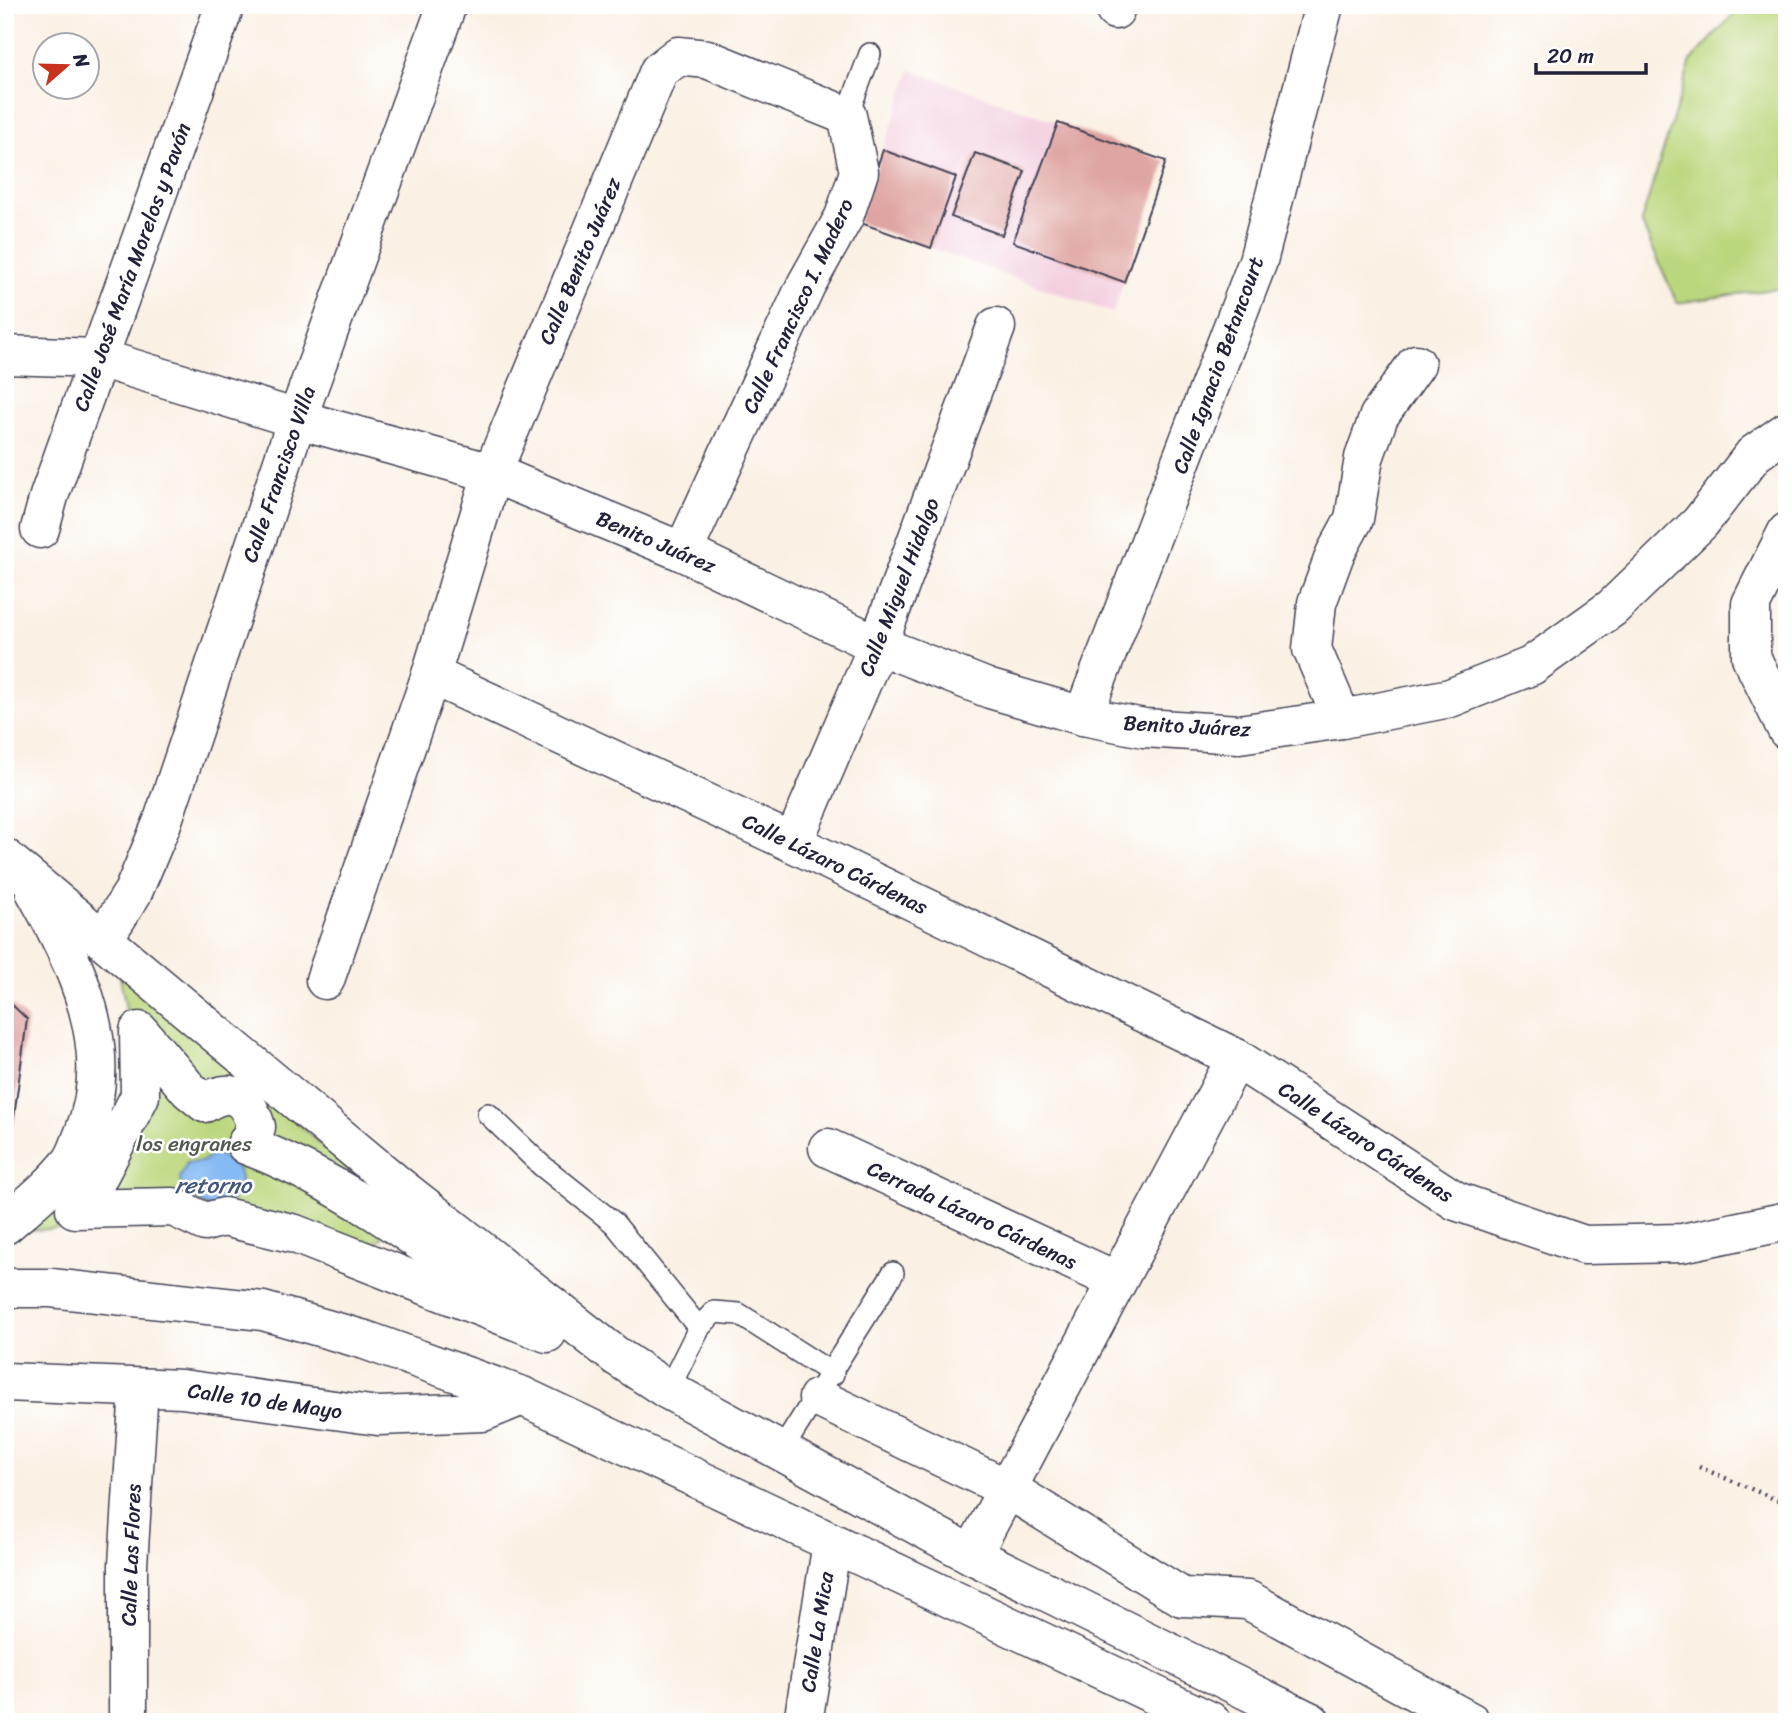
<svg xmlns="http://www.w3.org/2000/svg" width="1792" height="1727" font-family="Sriracha,sans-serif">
  <rect width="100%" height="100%" fill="#fff"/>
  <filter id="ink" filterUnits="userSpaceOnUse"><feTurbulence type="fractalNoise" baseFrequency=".0143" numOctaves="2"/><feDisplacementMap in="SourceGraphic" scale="14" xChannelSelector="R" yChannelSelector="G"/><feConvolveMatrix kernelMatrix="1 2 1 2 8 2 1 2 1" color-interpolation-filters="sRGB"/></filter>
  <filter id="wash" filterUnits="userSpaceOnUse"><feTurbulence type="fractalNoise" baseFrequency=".00686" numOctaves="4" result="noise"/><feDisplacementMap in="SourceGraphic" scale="28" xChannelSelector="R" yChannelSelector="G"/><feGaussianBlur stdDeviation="1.57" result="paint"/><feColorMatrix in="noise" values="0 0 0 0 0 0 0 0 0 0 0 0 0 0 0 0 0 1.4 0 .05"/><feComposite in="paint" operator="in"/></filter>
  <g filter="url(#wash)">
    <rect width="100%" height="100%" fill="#faf0e3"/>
    <polygon fill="#f3cfe0" points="911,70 1166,161 1113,313 858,222"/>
    <g fill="#bbd77d" stroke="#6e7c5c" stroke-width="2">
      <polygon points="1742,5 1787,5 1787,287 1677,303 1641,222 1691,61"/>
      <polygon points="117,961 369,1188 382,1238 350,1260 216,1230 125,1225 13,1231 87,1170 129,1087 126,1009"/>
    </g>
    <path fill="#85baf4" stroke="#546e98" stroke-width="2" d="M 216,1153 L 236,1165 C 246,1187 237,1200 218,1212 L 182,1193 L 180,1177 L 187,1163 L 201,1162 Z"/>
    <g id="blocks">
      <g fill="#dfa5a2">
        <polygon points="1058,123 1166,161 1124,282 1013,242"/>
        <polygon points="883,150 956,177 931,248 858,222"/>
        <polygon points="975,153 1025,171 1002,235 951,217"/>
        <polygon points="5,998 27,1019 13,1125 5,1134"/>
      </g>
    </g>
  </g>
  <g filter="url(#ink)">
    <use href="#blocks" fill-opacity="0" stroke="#424154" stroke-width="2"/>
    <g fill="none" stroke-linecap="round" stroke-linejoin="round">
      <g stroke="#424154" stroke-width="24">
        <g id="lane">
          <polyline points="847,116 870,54"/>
          <polyline points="488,1114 541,1165 614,1223 699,1328"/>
          <polyline points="668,1390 699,1328 714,1312 739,1314 833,1374"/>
          <polyline points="780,1453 893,1273"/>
        </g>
      </g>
      <g stroke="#424154" stroke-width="41">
        <g id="street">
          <polyline points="1115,10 1115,5"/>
          <polyline points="5,355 99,358 297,419 492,473 683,552 878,645 990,689 1083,716 1144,728 1239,734 1342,719 1450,698 1531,666 1612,608 1700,523 1754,454 1787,431"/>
          <polyline points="40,529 49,496 225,5"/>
          <polyline points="431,675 793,843 1236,1058 1456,1201 1584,1245 1682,1243 1787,1221"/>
          <polyline points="1083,716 1258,261 1324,5"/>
          <polyline points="1342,719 1312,649 1317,603 1335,554 1354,519 1364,458 1379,416 1416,364"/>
          <polyline points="793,843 878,645 996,327"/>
          <polyline points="104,938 133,892 162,823 297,419 447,5"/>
          <polyline points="325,980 431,675 492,473 659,71 678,56 707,59 847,116 859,172 844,217 806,285 683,552"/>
          <path d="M 139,1031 L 189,1090 L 205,1103 C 233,1085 248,1099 256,1127 L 246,1145 C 357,1187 451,1265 547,1333 L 295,1234 L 224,1217 L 205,1222 L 173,1207 L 75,1209 L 93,1187 L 140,1096 Z"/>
          <polyline points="828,1148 1117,1281"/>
          <polyline points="5,1382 182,1389 378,1416 483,1412 522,1396"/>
          <polyline points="818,1398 1008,1489 1182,1597 1248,1600 1471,1722"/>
          <polyline points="972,1555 1236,1058"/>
          <polyline points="128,1722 128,1565 139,1388"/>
          <polyline points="803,1722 832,1543"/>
        </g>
      </g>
      <g stroke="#424154" stroke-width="41">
        <polyline id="secondary" points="1787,532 1751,604 1751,657 1787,730"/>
      </g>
      <g stroke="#424154" stroke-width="41">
        <g id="highway">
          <polyline points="5,858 401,1188 616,1356 668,1390 972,1555 1311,1722"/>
          <path d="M 5,1225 C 28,1205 52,1186 71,1162 C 77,1154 80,1142 84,1133 C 118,1049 76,964 35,891"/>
          <polyline points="5,1288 51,1288 263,1311 365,1340 522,1396 1212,1722"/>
        </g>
      </g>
      <polyline stroke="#424154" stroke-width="4.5" stroke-dasharray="2 5" stroke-linecap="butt" points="1699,1467 1787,1504"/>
      <use href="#lane" stroke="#fff" stroke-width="21"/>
      <use href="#street" stroke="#fff" stroke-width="38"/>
      <use href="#secondary" stroke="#fff" stroke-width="38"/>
      <use href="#highway" stroke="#fff" stroke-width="38"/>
    </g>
  </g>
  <g text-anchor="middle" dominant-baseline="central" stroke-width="5" stroke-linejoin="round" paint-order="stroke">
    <g font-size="21" fill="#22223b" stroke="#fff">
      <text transform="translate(580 261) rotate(-67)">Calle Benito Juárez</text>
      <text transform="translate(132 267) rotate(-70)">Calle José María Morelos y Pavón</text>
      <text transform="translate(798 306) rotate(-65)">Calle Francisco I. Madero</text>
      <text transform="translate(1218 365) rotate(-70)">Calle Ignacio Betancourt</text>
      <text transform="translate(279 474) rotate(-71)">Calle Francisco Villa</text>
      <text transform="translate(656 542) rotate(23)">Benito Juárez</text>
      <text transform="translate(899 587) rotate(-69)">Calle Miguel Hidalgo</text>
      <text transform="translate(1187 726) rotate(3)">Benito Juárez</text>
      <text transform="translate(835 864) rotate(26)">Calle Lázaro Cárdenas</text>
      <text transform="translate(1366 1142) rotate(33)">Calle Lázaro Cárdenas</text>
      <text transform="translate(972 1215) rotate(25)">Cerrada Lázaro Cárdenas</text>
      <text transform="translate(265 1401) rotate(8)">Calle 10 de Mayo</text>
      <text transform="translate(131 1555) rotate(-88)">Calle Las Flores</text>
      <text transform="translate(817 1632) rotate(-81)">Calle La Mica</text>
    </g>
    <g font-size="21" fill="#50584f" stroke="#fff">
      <text x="194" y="1144">los engranes</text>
    </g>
    <g font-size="23" font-style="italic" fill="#45577c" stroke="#fff">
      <text x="213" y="1185">retorno</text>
    </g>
  </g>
  <rect width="1792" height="1727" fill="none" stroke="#fff" stroke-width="28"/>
  <g transform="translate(66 66) rotate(70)"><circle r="33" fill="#ffffff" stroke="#a7a7b1" stroke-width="2"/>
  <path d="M0-5L12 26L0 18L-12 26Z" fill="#c8321e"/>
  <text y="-10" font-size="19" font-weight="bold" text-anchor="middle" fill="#22223b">N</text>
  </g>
  <path d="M1536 63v10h110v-10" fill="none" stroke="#22223b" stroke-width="3.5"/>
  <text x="1547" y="63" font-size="21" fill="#22223b" stroke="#ffffff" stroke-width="5" paint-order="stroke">20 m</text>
</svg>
